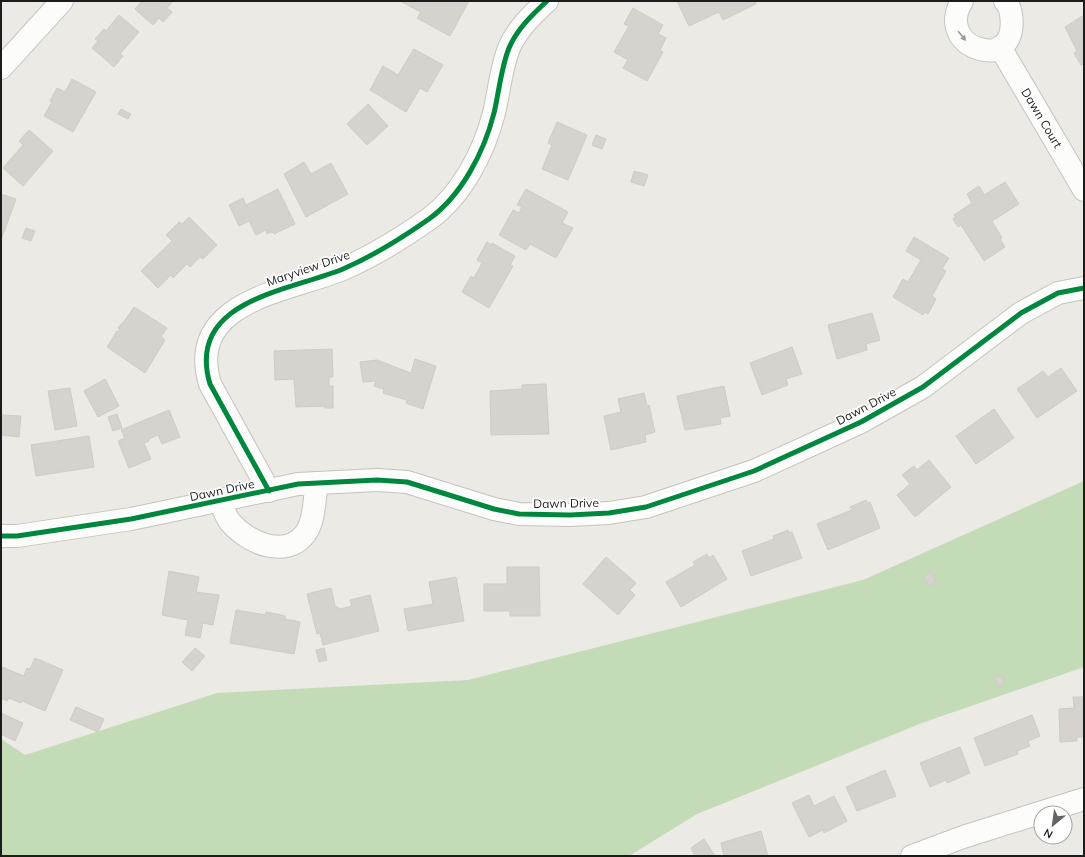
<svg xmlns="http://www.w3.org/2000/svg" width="1085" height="857" font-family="Mulish,sans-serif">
  <rect width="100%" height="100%" fill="#eceae4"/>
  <polygon fill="#c3dcb7" points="1084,481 1084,667 922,723 697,814 629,856 1,856 1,739 25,755 217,693 468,680 863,580"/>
  <g fill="#d6d3cf" stroke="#cfcbc5">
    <polygon points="142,1 173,1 167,8 172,12 163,22 159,18 153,25 135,9"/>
    <polygon points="400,1 469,1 450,36 417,18 421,12"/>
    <polygon points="677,1 755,1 756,4 723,20 719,12 689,26"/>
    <polygon points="633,8 663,25 658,34 666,38 660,50 663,52 647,81 623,68 628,60 614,52 629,26 624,24"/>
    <polygon points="119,15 139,32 120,54 123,56 114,67 92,48 98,41 95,39 104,29 106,31"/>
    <polygon points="1084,15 1084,66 1083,64 1081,65 1074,53 1077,51 1065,27"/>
    <polygon points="414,49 443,65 427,92 420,88 406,112 370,90 383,66 398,75"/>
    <polygon points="72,79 96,92 73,132 44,116 52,102 50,101 57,88 65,92"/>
    <polygon points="368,104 388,126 367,145 347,124"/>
    <polygon points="121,109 131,114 128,119 118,114"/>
    <polygon points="557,122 587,135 568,180 542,169 552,145 548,143"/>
    <polygon points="29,130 53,151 23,186 3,168 23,145 19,141"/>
    <polygon points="596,135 606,139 602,149 592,145"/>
    <polygon points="304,162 311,174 331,163 348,194 306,217 284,174"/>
    <polygon points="634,171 648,175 644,186 631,182"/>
    <polygon points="1005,182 1019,204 992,221 1002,238 1000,239 1005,247 984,261 961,225 958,227 953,219 956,217 954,215 972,203 967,194 979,186 984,195"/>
    <polygon points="278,189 295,224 274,234 272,232 267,234 266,230 256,235 249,221 239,226 229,205 243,198 246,205"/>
    <polygon points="526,189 568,212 562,223 573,228 556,258 530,244 526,250 499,235 513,210 519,213 522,207 517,205"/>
    <polygon points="1,194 16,199 1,240"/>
    <polygon points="189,217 217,245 203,259 200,257 190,267 187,264 173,278 171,275 158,288 141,271 172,241 166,235 179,222 182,224"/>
    <polygon points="26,228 35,231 31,241 22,238"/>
    <polygon points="914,237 949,258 942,269 946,271 932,296 936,299 928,314 925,312 923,315 893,297 903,279 908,282 921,260 906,251"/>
    <polygon points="487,242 492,245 492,243 515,256 510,265 513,266 489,308 462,292 471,276 474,278 482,263 477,260"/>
    <polygon points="134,307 167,328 161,337 165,340 145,373 107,347 117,331 118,332 120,329 118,328 122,323 123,323"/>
    <polygon points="872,313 880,340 866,344 867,350 837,359 828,325"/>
    <polygon points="792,347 802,374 786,379 788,385 762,395 750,363"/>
    <polygon points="332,349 333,377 329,377 329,386 333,386 333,408 325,408 325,406 296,407 294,379 275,380 274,351"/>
    <polygon points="415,359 436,366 423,409 406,403 407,400 383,393 384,389 374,386 376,381 363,382 360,362 377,360 411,373"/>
    <polygon points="1061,368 1077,391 1037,418 1017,389 1043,371 1048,377"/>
    <polygon points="105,379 119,406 98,417 84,391"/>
    <polygon points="546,384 549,434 491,435 490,391 522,389 522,385"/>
    <polygon points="724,386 730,416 720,418 721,424 685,430 677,396"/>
    <polygon points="70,388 77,426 55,430 48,391"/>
    <polygon points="644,393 647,406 649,405 655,432 645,435 646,442 611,450 604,416 621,412 618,399"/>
    <polygon points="994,409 1014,438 976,464 956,436"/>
    <polygon points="169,410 180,437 162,444 158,435 149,439 149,441 144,443 151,459 129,468 118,441 125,438 121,430"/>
    <polygon points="117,414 122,428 113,431 108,417"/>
    <polygon points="1,415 21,416 19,437 1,435"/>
    <polygon points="89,436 94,467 36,476 31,445"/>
    <polygon points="929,460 951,487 915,517 897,495 910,484 902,475 914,466 917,470"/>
    <polygon points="866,500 868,503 870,502 880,528 828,550 817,524 852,510 850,507"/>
    <polygon points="788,530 789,533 792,532 802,558 751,576 742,551 774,539 773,536"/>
    <polygon points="707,554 709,558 713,555 727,579 681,607 666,582 695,565 693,562"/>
    <polygon points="606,557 636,583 630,590 635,595 618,615 583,584"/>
    <polygon points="507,567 539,567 540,616 510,616 510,611 484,611 484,584 507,584"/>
    <polygon points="169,571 199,577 196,592 219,595 213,625 203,623 200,638 185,635 188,620 162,615"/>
    <polygon points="930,572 936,582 929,586 923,576"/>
    <polygon points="456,577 464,621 408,631 404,609 433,604 429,582"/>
    <polygon points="331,588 335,606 341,609 352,606 350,600 370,595 379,631 323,645 320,633 317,634 307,594"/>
    <polygon points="236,610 265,615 266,612 272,613 285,616 285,619 300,622 294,654 230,643"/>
    <polygon points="195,648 205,656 192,671 182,662"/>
    <polygon points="324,648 327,660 319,662 316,650"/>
    <polygon points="35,658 63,670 45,711 22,701 21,703 9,698 7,701 1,698 2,667 24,676 27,668 30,669"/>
    <polygon points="1001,675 1005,683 999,687 994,678"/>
    <polygon points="1073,697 1084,697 1084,737 1077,737 1077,741 1060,742 1059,709 1074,708"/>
    <polygon points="76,707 104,719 98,732 70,720"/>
    <polygon points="1,713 23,723 15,741 1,734"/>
    <polygon points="1032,715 1040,736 1028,741 1030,746 1017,751 1018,754 985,766 974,738"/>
    <polygon points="960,747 970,773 947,783 946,780 930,787 920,763"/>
    <polygon points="885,770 896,796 857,811 846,787"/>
    <polygon points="809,795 814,806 834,796 847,821 824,833 823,830 809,837 792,803"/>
    <polygon points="761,831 768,856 724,856 721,843"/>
    <polygon points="704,839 715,856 695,856 691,848"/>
  </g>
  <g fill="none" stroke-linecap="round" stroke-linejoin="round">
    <g stroke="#c4c3c0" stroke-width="24">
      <g id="minor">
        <path d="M 962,1 C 948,23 960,47 985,50 C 989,51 994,50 998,50 C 1001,47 1005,44 1007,41 C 1014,31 1013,9 1005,1"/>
        <polyline points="1000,47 1084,190"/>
        <polyline points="1,68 62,1"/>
        <path d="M 269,491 L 210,384 C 185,300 290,291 343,269 C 373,256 402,238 429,219 C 462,195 484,152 494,113 C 499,92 501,68 509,48 C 517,29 532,15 547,1"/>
        <path d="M 220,502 C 224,509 226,518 231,523 C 248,543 286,559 305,534 C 315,521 314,499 317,483"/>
        <polyline points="1,536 17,536 131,519 298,484 377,480 407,482 494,509 519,514 570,515 609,513 646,507 754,471 861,422 923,387 1021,313 1058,293 1084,288"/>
        <polyline points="912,856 963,837 1084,799"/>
      </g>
    </g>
    <use href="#minor" stroke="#fcfcfb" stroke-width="22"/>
    <g stroke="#fff" stroke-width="8">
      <g id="cycleway">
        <path d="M 269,491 L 210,384 C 185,300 290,291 343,269 C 373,256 402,238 429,219 C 462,195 484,152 494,113 C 499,92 501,68 509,48 C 517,29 532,15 547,1"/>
        <polyline points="1,536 17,536 131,519 298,484 377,480 407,482 494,509 519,514 570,515 609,513 646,507 754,471 861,422 923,387 1021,313 1058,293 1084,288"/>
      </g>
    </g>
    <use href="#cycleway" stroke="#00873e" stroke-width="5"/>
  </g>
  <defs><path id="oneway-solid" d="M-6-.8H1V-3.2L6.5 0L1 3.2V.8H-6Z"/></defs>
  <use fill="#979797" href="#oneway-solid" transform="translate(962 36) rotate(51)"/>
  <g text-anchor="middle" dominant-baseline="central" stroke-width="3.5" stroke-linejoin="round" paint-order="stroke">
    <g font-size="12" fill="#1c1c1c" stroke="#fff">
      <text transform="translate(1042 118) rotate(59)">Dawn Court</text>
      <text transform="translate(308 268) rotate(-19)">Maryview Drive</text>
      <text transform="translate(866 406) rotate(-28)">Dawn Drive</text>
      <text transform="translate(222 490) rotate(-12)">Dawn Drive</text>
      <text transform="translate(566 503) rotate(-1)">Dawn Drive</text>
    </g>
  </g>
  <rect width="1085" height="857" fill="none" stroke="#1c1c1c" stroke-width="4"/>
  <g transform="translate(1053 825) rotate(209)"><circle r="19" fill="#ffffff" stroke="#a4a4a4"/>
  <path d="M0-3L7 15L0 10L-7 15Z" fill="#656462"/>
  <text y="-6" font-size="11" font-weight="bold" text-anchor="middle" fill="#1c1c1c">N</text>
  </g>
</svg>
